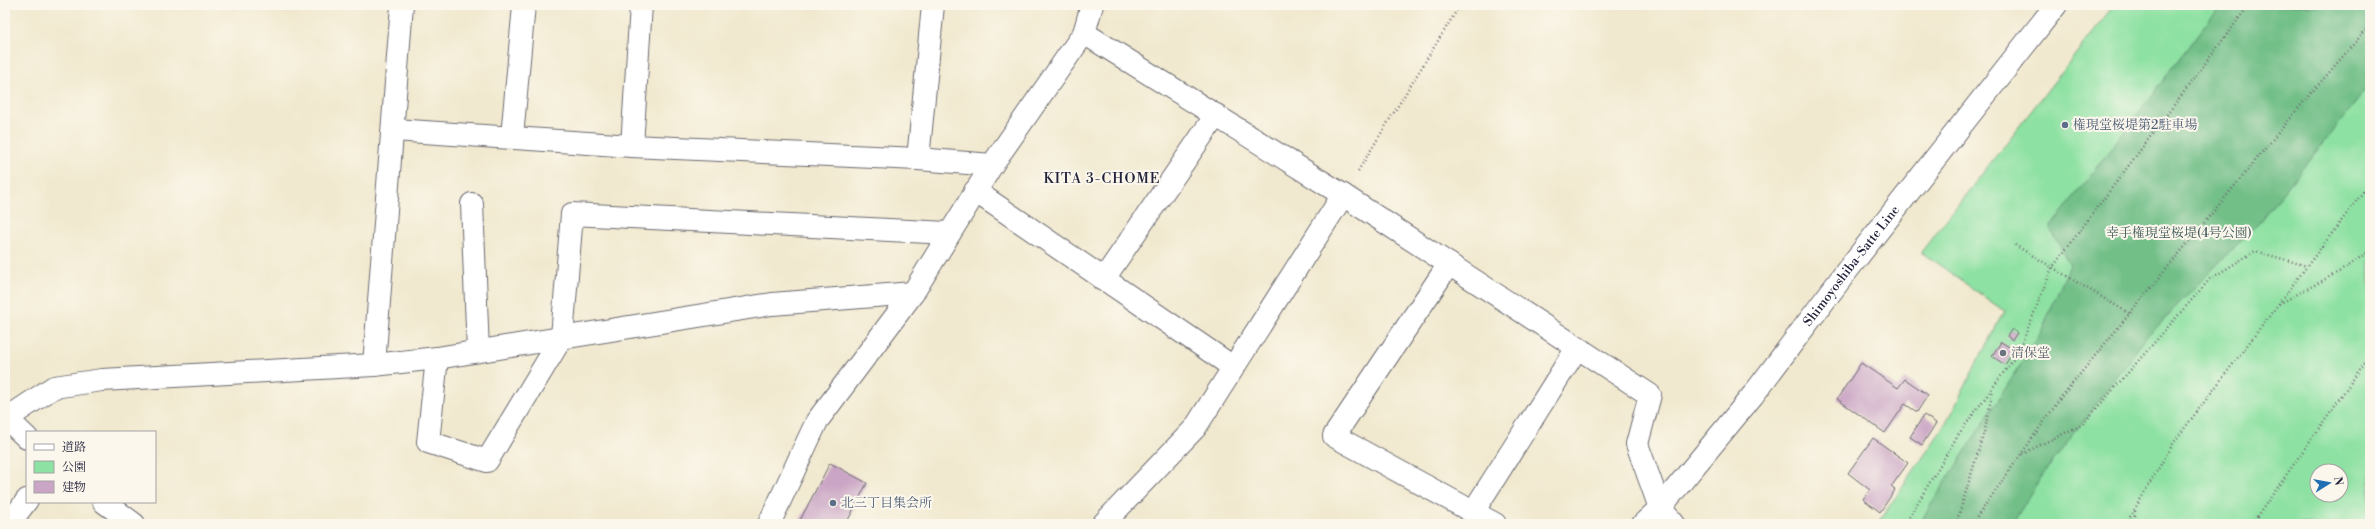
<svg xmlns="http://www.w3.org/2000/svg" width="2375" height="529" font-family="'Libre Bodoni','Noto Serif JP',serif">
  <rect width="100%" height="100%" fill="#fbf7ec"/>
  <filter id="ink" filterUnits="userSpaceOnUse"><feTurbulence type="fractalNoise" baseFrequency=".025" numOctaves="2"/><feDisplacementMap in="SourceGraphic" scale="8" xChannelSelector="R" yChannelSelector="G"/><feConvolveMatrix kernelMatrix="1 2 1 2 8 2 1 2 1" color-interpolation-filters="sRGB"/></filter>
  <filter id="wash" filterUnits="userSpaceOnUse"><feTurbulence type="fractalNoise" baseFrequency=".012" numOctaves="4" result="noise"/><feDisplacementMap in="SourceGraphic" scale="16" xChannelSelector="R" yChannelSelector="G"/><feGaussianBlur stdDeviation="0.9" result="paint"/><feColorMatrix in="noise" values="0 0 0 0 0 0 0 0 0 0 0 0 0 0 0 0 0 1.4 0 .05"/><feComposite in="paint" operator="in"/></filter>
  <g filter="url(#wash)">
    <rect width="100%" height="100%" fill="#f1e9cf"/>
    <path fill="#8de1a2" stroke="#58826e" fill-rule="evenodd" d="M 2114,5 L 2370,5 L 2370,524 L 1877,524 L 1943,428 L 2004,311 L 1921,252 ZM 2317,471 L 2341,471 L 2341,495 L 2317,495 Z"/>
    <polygon fill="#72bf88" stroke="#4a7062" points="2221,5 2370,5 2370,85 2259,222 2147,336 2040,479 2012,524 1919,524 2040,334 2070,265 2050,228"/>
    <g id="blocks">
      <g fill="#caa5c5">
        <polygon points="2012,329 2017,333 2012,340 2007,336"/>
        <polygon points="2001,342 2014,350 2005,365 1992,356"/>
        <polygon points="1861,363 1898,388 1905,379 1928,395 1917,412 1905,404 1885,433 1837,399"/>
        <polygon points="1924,415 1936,423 1922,445 1910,437"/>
        <polygon points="1873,438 1908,463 1891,487 1895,490 1880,512 1863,499 1870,490 1848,473"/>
        <polygon points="830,463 867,483 846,524 798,524"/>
      </g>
    </g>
  </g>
  <g filter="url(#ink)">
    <use href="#blocks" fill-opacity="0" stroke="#6a686f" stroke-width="1"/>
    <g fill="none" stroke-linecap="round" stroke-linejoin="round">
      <g stroke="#6a686f" stroke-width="24">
        <g id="minor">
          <polyline points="1084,33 1343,195 1650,395 1637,444 1660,508 1674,524"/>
          <polyline points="394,130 632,146 918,159 992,165"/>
          <polyline points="512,137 524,5"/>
          <polyline points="632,146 641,5"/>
          <polyline points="918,159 933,5"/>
          <polyline points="975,191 1233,367"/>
          <polyline points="472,204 478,351"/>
          <polyline points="1449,264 1334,436 1495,524"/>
          <polyline points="1103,280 1216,115"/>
          <polyline points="437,358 428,442 487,461 562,337 572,214 948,233"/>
          <polyline points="374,365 402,5"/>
          <polyline points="5,417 27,438"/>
          <polyline points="6,419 54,387 102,380 374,365 437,358 772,304 913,293"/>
          <polyline points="104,502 134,524"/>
          <polyline points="1473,512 1577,348"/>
          <polyline points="9,524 27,500"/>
          <polyline points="769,524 817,421 913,293 992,165 1084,33 1092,5"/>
          <polyline points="1103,524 1195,428 1343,195"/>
        </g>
      </g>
      <g stroke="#6a686f" stroke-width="24">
        <g id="major">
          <path id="s1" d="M 1643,524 L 1660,508 L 1753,395 L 1849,268 L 2056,5"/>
        </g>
      </g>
      <g stroke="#6a686f" stroke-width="2.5" stroke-dasharray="1 3" stroke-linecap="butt">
        <polyline points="1358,171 1460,5"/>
        <polyline points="2015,245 2130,314"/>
        <polyline points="2279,304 2346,268 2370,250"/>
        <polyline points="2022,454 2083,424 2210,279 2255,251 2307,266"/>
        <polyline points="1905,524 1958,435 2018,353 2052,268 2249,5"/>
        <polyline points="1956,524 1985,429 1993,389"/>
        <polyline points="1972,524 2062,396 2301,105 2370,25"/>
        <polyline points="2126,524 2174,442 2370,183"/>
        <polyline points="2135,524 2135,509"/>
        <polyline points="2252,524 2370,355"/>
      </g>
      <use href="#minor" stroke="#fff" stroke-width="22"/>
      <use href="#major" stroke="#fff" stroke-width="22"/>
    </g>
  </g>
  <g fill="#5c6f8a" stroke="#fbf7ec" stroke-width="1.5">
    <circle cx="2065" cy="125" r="4"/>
    <circle cx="833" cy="503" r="4"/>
  </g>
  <circle fill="#6b7280" stroke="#fbf7ec" stroke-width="1.5" cx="2003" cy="353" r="4"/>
  <g text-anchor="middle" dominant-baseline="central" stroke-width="4" stroke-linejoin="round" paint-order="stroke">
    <g font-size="13" fill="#4e5e75" stroke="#fbf7ec" text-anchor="start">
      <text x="2073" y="125">権現堂桜堤第2駐車場</text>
      <text x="841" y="503">北三丁目集会所</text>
    </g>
    <g font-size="13" fill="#425b5a" stroke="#fbf7ec">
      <text x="2179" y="233">幸手権現堂桜堤(4号公園)</text>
    </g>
    <g font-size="13" fill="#22223b" stroke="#fbf7ec">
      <text stroke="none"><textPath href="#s1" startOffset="332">Shimoyoshiba-Satte Line</textPath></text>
    </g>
    <g font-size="13" fill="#5b616d" stroke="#fbf7ec" text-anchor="start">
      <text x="2011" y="353">清保堂</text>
    </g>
    <g font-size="14" letter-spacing="1" fill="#22223b" stroke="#fbf7ec">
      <text x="1102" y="179">KITA 3-CHOME</text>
    </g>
  </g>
  <rect width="2375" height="529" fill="none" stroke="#fbf7ec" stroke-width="20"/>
  <rect x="26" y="431" width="130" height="72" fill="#fbf7ec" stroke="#a4a2a5"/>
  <rect x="34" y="444" width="20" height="6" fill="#ffffff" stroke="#a4a2a5"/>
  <text x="62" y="451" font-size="12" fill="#22223b">道路</text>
  <rect x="34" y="461" width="20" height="12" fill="#8de1a2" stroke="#a4a2a5"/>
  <text x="62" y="471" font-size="12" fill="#22223b">公園</text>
  <rect x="34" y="481" width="20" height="12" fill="#caa5c5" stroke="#a4a2a5"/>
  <text x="62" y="491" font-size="12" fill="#22223b">建物</text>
  <g transform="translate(2329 483) rotate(79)"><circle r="19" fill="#fbf7ec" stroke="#a4a2a5"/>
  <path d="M0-3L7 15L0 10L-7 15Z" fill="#1f6fb2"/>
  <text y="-6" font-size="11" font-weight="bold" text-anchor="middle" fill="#22223b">N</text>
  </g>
</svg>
